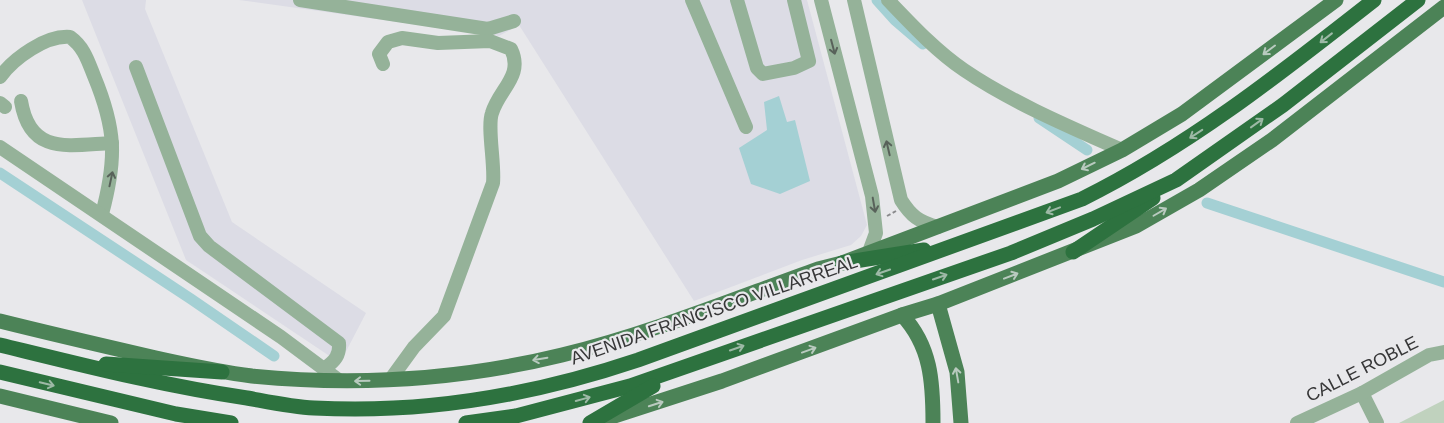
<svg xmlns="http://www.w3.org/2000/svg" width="1444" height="423" font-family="Arial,sans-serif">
  <rect width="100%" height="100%" fill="#e8e8eb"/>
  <g fill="#dcdce5">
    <polygon points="82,0 146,0 145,9 232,222 366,313 340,363 186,260"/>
    <polygon points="239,0 807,0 867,225 861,236 851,245 802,260 694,301 519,25 499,36"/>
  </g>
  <polygon fill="#c0d2be" points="1444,400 1444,423 1399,423"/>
  <polygon fill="#a4d0d4" points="779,96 787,122 795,120 810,181 780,194 751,184 739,148 767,130 764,102"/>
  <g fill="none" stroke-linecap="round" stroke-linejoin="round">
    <g stroke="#a4d0d4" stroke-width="11">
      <polyline points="877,0 895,20 923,44"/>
      <polyline points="1039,118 1087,150"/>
      <polyline points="0,173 191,299 274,356"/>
      <polyline points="1207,203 1444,282"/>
    </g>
    <polyline stroke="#8a8a8c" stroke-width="2" stroke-dasharray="4 2.5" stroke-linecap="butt" points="887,216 896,211"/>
    <g stroke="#95b299" stroke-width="14">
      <polyline points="300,0 488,29 514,21"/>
      <polyline points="692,0 746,127"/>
      <polyline points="737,0 757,68 763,74 794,68 809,61 794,0"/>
      <polyline points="821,0 872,196 876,233 869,252"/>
      <path d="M 854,0 L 901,200 C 911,216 919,222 938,227"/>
      <path d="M 888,0 C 911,24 936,51 964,70 C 1011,102 1070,127 1122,150"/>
      <path d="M 383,64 L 379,54 L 388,42 L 402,38 L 438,43 L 490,41 L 511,49 C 524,76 499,89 492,113 C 487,127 495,164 493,183 L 444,316 L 414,347 L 390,380"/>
      <path d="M 136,67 L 200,236 L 209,246 L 339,343 C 340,355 335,361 325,368"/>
      <path d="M 0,77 C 14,58 46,35 70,37 C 84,47 88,61 94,76 C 116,129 117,158 102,214"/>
      <path d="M 21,101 C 30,156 69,145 112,143"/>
      <polyline points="0,103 5,107"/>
      <polyline points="0,147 281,337 340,381"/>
      <polyline points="1362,393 1377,423"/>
      <polyline points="1297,423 1362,393 1429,355 1444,352"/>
    </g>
    <g stroke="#4c8357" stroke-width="15">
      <polyline points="938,304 957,372 961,423"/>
      <path d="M 902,315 C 931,346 933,382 933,423"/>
      <path d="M 0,321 C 52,334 104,346 156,358 C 188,365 219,372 252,376 C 355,386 460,380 562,355 C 649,334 734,299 818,269 L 842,263 L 1058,181 L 1122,150 L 1182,114 L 1336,0"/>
      <polyline points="0,396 111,423"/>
      <polyline points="599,421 722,381 902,315 938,304 1136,226 1199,190 1272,140 1444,7"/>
    </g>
    <g stroke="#2d723f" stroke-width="15">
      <polyline points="1073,252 1153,198"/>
      <polyline points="842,263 924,250"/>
      <path d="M 0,345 C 82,365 164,386 247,398 C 269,402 292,407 314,408 C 424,414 534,395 638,360 L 1082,199 C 1189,146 1281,73 1374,0"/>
      <polyline points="106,364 222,372"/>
      <polyline points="0,372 176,414 231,423"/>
      <polyline points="466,423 516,416 630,386 1011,253 1093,219 1176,180 1283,105 1418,0"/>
      <polyline points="590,423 653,386"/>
    </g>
  </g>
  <defs><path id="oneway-shaft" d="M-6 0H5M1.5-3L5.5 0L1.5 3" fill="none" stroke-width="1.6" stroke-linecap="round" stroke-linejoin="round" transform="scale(1.25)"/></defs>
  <g stroke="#9db9a6">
    <use href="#oneway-shaft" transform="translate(1326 38) rotate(142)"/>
    <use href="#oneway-shaft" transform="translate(1257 123) rotate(-36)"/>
    <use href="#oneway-shaft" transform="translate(1196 134) rotate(147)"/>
    <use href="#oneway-shaft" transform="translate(1053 210) rotate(159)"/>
    <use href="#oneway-shaft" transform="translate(883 272) rotate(161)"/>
    <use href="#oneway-shaft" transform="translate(940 277) rotate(-19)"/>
    <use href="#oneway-shaft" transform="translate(737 348) rotate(-19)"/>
    <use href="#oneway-shaft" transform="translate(47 384) rotate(14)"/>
    <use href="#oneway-shaft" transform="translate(583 399) rotate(-15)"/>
  </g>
  <g stroke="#58625a">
    <use href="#oneway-shaft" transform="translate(833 47) rotate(75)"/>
    <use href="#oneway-shaft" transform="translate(888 148) rotate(-103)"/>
    <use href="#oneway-shaft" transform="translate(111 179) rotate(-78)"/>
    <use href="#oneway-shaft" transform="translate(874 205) rotate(80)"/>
  </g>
  <g stroke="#b9cabf">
    <use href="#oneway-shaft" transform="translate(1269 50) rotate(143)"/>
    <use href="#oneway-shaft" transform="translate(1088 166) rotate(154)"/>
    <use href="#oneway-shaft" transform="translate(1160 212) rotate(-30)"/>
    <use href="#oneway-shaft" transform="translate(1011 276) rotate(-21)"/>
    <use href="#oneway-shaft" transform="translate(809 350) rotate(-20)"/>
    <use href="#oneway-shaft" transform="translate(540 359) rotate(170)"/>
    <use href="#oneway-shaft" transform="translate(957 375) rotate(-100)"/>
    <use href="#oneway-shaft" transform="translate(362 381) rotate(179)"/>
    <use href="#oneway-shaft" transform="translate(656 404) rotate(-18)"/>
  </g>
  <g text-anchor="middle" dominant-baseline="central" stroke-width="4.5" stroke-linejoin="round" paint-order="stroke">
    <g font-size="18" fill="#373738" stroke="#e8e8eb">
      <text transform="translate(714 310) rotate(-19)">AVENIDA FRANCISCO VILLARREAL</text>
      <text transform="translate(1362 369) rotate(-27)">CALLE ROBLE</text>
    </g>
  </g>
</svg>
